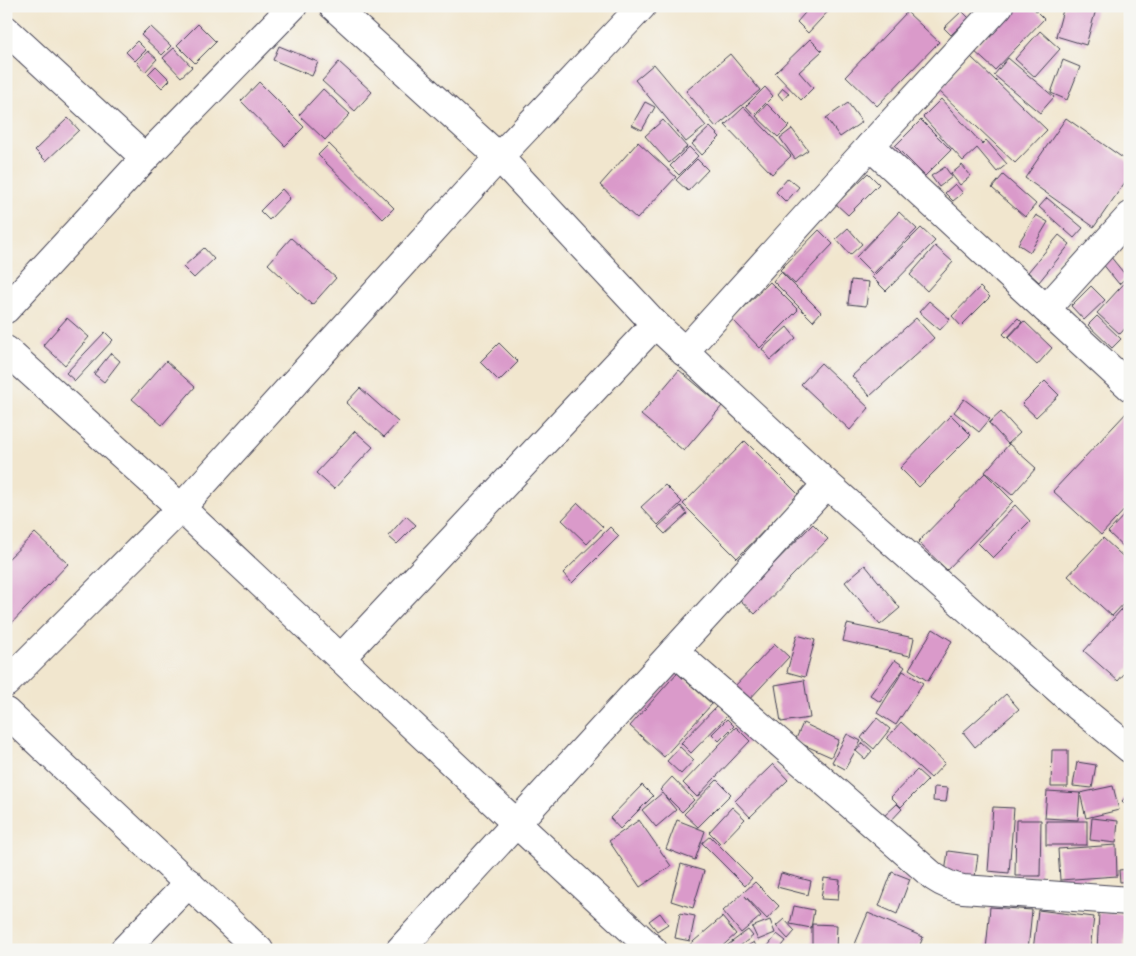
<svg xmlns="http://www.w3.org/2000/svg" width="1136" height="956" font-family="'IM FELL English',serif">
  <rect width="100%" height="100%" fill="#f6f6f2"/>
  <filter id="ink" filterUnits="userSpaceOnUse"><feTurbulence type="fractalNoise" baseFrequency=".02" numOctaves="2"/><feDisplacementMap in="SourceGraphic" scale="10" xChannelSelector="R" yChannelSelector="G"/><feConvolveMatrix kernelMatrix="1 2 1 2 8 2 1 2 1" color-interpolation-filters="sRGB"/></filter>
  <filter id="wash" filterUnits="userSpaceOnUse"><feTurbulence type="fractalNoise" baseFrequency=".0096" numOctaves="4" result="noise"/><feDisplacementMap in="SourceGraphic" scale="20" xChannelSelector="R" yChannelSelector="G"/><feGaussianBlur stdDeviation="1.12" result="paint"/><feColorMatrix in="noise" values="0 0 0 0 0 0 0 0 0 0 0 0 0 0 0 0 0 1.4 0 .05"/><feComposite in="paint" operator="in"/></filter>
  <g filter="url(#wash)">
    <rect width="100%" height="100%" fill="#f1e6ce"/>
    <g id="blocks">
      <g fill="#da9aca">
        <polygon points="811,6 833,6 808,33 797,22"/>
        <polygon points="1015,6 1031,6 1044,19 995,70 973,50"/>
        <polygon points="1064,6 1097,6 1086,45 1056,36"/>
        <polygon points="962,11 969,18 951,35 944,28"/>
        <polygon points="907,12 939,42 877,106 846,76"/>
        <polygon points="198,24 216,42 195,63 177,45"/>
        <polygon points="150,26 171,46 162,55 141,35"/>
        <polygon points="1040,31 1060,49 1035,77 1015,59"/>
        <polygon points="810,39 822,51 799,72 813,88 801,100 775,73"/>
        <polygon points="137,41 146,50 135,61 126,52"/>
        <polygon points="279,46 318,62 312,76 273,60"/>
        <polygon points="174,48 192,67 181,77 163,58"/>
        <polygon points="148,51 157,59 145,72 137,63"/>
        <polygon points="730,54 760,90 716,127 686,91"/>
        <polygon points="971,57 1047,130 1015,163 939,91"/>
        <polygon points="1008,58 1054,97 1040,113 994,75"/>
        <polygon points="1063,60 1080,67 1067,100 1051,93"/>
        <polygon points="339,62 372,92 355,111 322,81"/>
        <polygon points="654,64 706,126 686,142 635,80"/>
        <polygon points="156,66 170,80 162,88 148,74"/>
        <polygon points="259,82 304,127 285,146 241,101"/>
        <polygon points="765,87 773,96 754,115 746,106"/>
        <polygon points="783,88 789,93 783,100 778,94"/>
        <polygon points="323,89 350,114 325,140 299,115"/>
        <polygon points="941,99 982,144 986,140 1007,164 997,172 977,148 963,161 923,117"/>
        <polygon points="645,102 655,107 642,130 632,125"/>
        <polygon points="848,103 862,122 840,137 826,118"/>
        <polygon points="767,104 789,126 778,137 756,116"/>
        <polygon points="744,107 791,156 772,174 725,125"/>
        <polygon points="68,118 79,130 46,161 35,150"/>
        <polygon points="1066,118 1130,163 1130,175 1094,227 1025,178"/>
        <polygon points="663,120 687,147 669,163 645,136"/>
        <polygon points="921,120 951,150 925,176 895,146"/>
        <polygon points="710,127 720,137 702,155 692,144"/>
        <polygon points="792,129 808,150 795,159 780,138"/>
        <polygon points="638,142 676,177 637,219 600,185"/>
        <polygon points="329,144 394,208 383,219 318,155"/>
        <polygon points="689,147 698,156 679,175 670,166"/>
        <polygon points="697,159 708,170 688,191 676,180"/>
        <polygon points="962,165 971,176 960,185 951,174"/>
        <polygon points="945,167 952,177 939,187 931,176"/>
        <polygon points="868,173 879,184 848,215 836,204"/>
        <polygon points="1003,175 1036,204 1025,217 992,188"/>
        <polygon points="788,178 799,187 786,202 776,192"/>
        <polygon points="955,184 963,193 953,201 945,193"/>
        <polygon points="282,189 290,198 269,220 260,211"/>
        <polygon points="1047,198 1083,228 1074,238 1039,207"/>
        <polygon points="899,212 917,229 873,274 856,257"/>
        <polygon points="1036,215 1048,222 1030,252 1018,244"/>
        <polygon points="848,228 862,244 850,255 836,239"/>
        <polygon points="921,228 935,241 886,291 872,277"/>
        <polygon points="819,230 833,244 795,284 780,270"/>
        <polygon points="1059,235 1070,244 1039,282 1028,272"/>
        <polygon points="291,238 336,278 312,305 268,264"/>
        <polygon points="935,246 953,262 927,291 910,275"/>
        <polygon points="204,248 214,259 194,278 183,267"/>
        <polygon points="1110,256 1127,277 1119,284 1102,263"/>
        <polygon points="781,272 821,312 813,321 773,281"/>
        <polygon points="1130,277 1130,323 1120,334 1097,313"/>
        <polygon points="851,280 869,282 866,306 848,304"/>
        <polygon points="770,282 798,310 760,348 732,319"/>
        <polygon points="1091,286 1105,300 1084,320 1071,306"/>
        <polygon points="980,287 990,297 961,326 952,316"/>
        <polygon points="929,301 950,319 940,330 919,312"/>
        <polygon points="1097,316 1121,339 1112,348 1088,325"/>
        <polygon points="67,318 89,337 65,365 43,345"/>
        <polygon points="916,318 934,338 870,396 852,376"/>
        <polygon points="1018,318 1022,322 1007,338 1003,334"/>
        <polygon points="1024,321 1052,348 1037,365 1008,338"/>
        <polygon points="787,327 796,338 771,360 762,349"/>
        <polygon points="105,332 113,340 75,381 66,373"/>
        <polygon points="499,343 518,362 499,381 480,362"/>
        <polygon points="111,353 120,361 104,382 94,374"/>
        <polygon points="166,361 195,387 162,425 132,399"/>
        <polygon points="821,363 869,408 850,430 801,384"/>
        <polygon points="679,370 722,406 684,451 641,415"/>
        <polygon points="1045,381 1059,395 1036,417 1022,404"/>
        <polygon points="360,388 398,422 384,437 346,403"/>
        <polygon points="964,399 990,419 979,432 954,412"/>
        <polygon points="1129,410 1130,411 1130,504 1101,535 1053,491"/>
        <polygon points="1001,412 1020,433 1008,444 989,423"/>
        <polygon points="951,415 971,435 919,487 900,468"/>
        <polygon points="355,431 373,447 334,489 316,473"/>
        <polygon points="745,441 799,495 737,558 683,504"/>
        <polygon points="1009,444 1036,468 1012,495 985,472"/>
        <polygon points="985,473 1013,501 947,570 918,542"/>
        <polygon points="665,485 682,502 658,525 641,507"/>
        <polygon points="578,503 603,527 587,544 562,520"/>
        <polygon points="1015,505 1030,521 993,558 978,543"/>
        <polygon points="681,506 687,514 665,534 658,527"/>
        <polygon points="1130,509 1130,553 1108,532"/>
        <polygon points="406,516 416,525 397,544 388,536"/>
        <polygon points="813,524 828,539 755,614 739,599"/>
        <polygon points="610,527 619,536 572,583 563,573"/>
        <polygon points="35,533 68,564 6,629 6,561"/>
        <polygon points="1103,538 1130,563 1130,597 1112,616 1068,576"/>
        <polygon points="865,565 900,608 880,625 845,582"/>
        <polygon points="1130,600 1130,667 1118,681 1084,651"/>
        <polygon points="847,624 914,638 910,656 843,641"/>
        <polygon points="933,629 952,641 928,681 909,669"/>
        <polygon points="797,635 815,640 805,677 787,672"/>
        <polygon points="775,644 789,657 747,702 733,688"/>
        <polygon points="895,660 905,667 880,702 870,695"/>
        <polygon points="903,671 923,683 896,725 877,713"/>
        <polygon points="677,673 712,704 664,757 630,726"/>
        <polygon points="804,680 810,718 781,722 775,685"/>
        <polygon points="1006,694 1019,709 975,747 963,732"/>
        <polygon points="717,706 727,716 691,753 681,743"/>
        <polygon points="877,718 890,729 874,749 861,738"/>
        <polygon points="727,719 734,726 719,741 712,734"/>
        <polygon points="901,722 945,763 931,778 887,738"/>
        <polygon points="803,723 839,740 831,757 795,741"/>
        <polygon points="736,727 750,741 697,797 683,783"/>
        <polygon points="847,734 861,741 845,769 832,762"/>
        <polygon points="863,743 872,751 865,759 856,751"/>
        <polygon points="680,747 694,760 681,774 667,761"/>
        <polygon points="1052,750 1068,750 1068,787 1051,787"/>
        <polygon points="1077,762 1096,765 1092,788 1073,786"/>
        <polygon points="773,764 788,780 750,817 735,801"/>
        <polygon points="917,770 928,780 901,807 891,797"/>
        <polygon points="672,777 694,800 682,812 660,790"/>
        <polygon points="717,780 731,794 698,827 684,814"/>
        <polygon points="642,785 653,796 620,829 610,818"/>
        <polygon points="1113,786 1119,810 1086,818 1080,793 1078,820 1045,818 1047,791 1080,793"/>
        <polygon points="934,787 948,788 946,802 933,801"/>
        <polygon points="1130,792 1130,809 1122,801"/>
        <polygon points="662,793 676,810 656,827 642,810"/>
        <polygon points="897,804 902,809 889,823 883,817"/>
        <polygon points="732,807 745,819 721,844 709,832"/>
        <polygon points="993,807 1014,808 1009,873 988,871"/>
        <polygon points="1092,818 1118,821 1116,843 1090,840"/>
        <polygon points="639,820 671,866 640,887 609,841"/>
        <polygon points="677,820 705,831 695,860 666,849"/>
        <polygon points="1016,820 1041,820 1040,876 1015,876"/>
        <rect x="1046" y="821" width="41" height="24"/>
        <polygon points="710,836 752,878 745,886 702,843"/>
        <polygon points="1116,845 1117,876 1060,880 1058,849"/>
        <polygon points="948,851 978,855 975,877 945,873"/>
        <polygon points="681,864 704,871 693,908 671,901"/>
        <polygon points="1130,869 1130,881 1120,882 1119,870"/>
        <polygon points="892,872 910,879 897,914 879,906"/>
        <polygon points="781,873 811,881 808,895 777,887"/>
        <polygon points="824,878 840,880 838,900 821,899"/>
        <polygon points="755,882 779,906 767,919 745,896 761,916 741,933 723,911"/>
        <polygon points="794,906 814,910 811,928 790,924"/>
        <polygon points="990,907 1032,910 1028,950 986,950"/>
        <polygon points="1038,910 1094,917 1090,950 1033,950"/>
        <polygon points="660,913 668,924 657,931 649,921"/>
        <polygon points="680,913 695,916 690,941 675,938"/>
        <polygon points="868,913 923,937 918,950 855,950 853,949"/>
        <polygon points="1099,913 1126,915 1124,950 1097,950"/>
        <polygon points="722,917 736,934 718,950 689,950 687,947"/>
        <polygon points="784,919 795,931 788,939 776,926"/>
        <polygon points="770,920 775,933 758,940 752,927"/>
        <polygon points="812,924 837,925 836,950 812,950"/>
        <polygon points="748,930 753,936 735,950 721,950"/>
        <polygon points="777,934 786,941 779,950 765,950"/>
        <polygon points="754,942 758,950 741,950"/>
      </g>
    </g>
  </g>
  <g filter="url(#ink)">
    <use href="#blocks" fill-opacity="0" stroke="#413f51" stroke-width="1"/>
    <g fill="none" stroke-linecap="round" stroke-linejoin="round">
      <g stroke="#413f51" stroke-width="30">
        <g id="minor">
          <polyline points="333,6 499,157 655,324 827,484 1075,704 1130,749"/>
          <polyline points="6,30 145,158"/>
          <polyline points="870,146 1130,387"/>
          <polyline points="6,309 145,158 293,6"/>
          <polyline points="1046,309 1130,216"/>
          <polyline points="6,350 181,508 517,824 653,950"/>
          <polyline points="684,352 870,146 999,6"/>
          <path d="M 674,651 L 934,877 C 943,883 952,887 963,889 L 1130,901"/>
          <polyline points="341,658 655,324"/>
          <polyline points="6,683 181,508 499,157 642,6"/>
          <polyline points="6,712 259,950"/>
          <polyline points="124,950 189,883"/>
          <path d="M 400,950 C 544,795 685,639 827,484"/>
        </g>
      </g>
      <use href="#minor" stroke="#fff" stroke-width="28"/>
    </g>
  </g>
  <rect width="1136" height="956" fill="none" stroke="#f6f6f2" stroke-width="25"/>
</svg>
